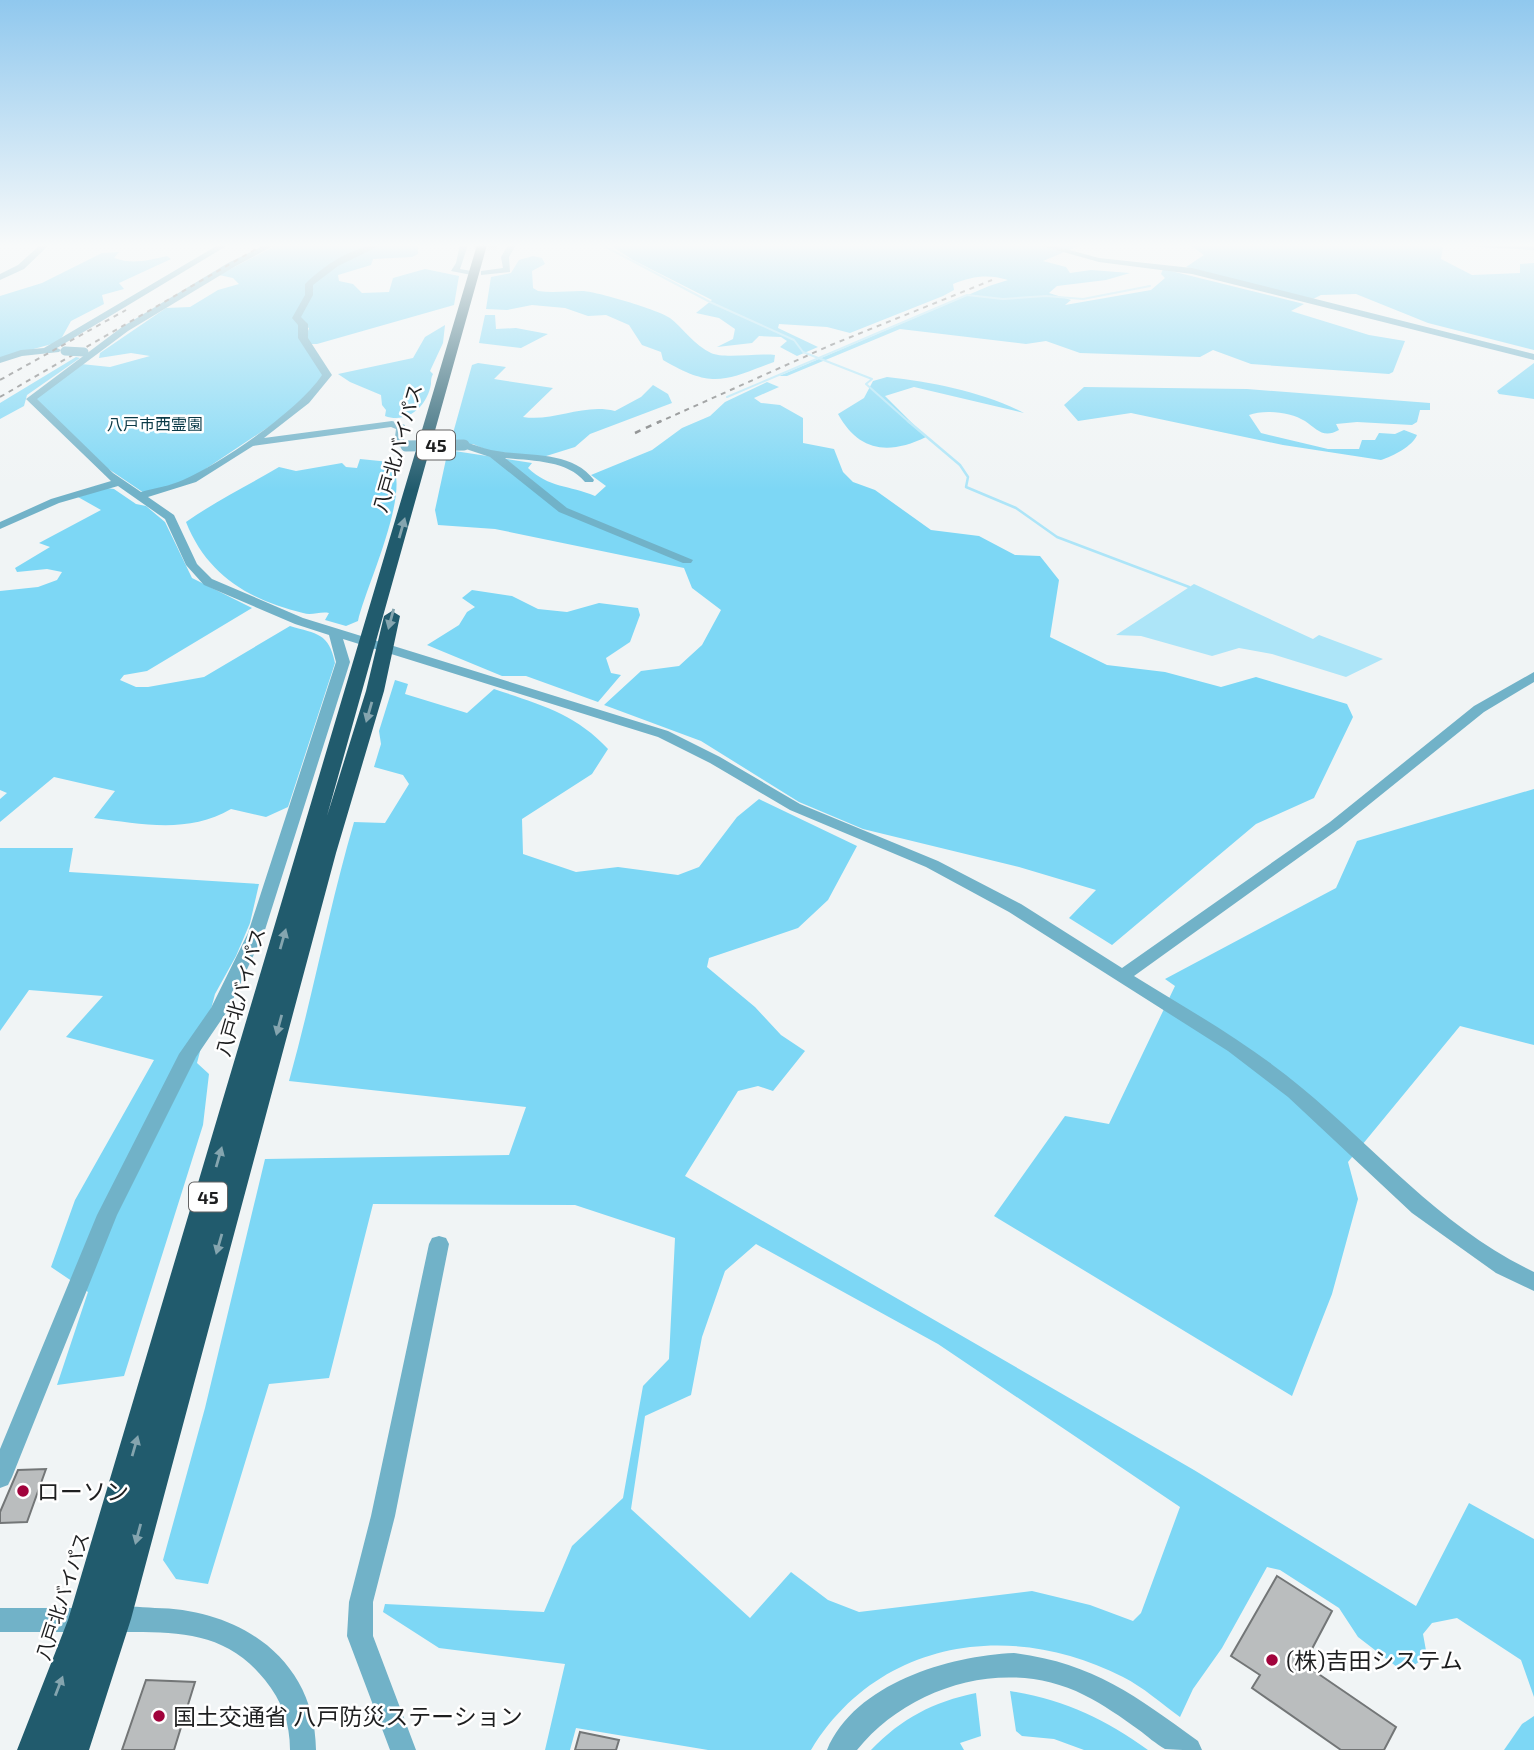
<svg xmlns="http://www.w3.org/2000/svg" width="1534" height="1750" font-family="'Exo 2','Noto Sans JP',sans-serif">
  <rect width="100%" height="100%" fill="#f0f4f5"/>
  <g fill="#7dd7f5" fill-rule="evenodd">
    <polygon points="277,245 418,246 418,254 412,257 373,259 371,265 338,275 339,281 353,284 362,293 389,292 393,278 425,269 459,276 454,305 317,344 309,344 306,337 309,328 301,325 301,340 326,377 322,383 279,420 189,480 144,493 107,468 36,400 39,394 81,364 110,367 150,356 131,353 99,358 100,353 166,308 190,307 218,290 239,284 233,278 219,275"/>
    <path d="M 610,245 L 1081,245 L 1043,261 L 1066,267 L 1070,273 L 1091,270 L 1130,273 L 1106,280 L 1057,286 L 1049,293 L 1071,300 L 1065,305 L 1151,290 L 1165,278 L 1161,274 L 1163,269 L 1304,304 L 1291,311 L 1369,335 L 1405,341 L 1393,372 L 1389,374 L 1251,364 L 1213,350 L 1200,357 L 1080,353 L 1046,341 L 1026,344 L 900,329 L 787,376 L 779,376 L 989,286 L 1008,280 C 988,274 973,276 953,284 L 954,290 L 943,296 L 850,333 L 827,327 L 779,324 L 778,328 L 818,347 L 797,356 L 780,347 L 787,341 L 781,337 L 759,336 L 752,343 L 717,347 L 733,339 L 735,329 L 719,318 L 696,313 L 712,300 L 633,260 Z"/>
    <polygon points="1190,245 1432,245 1443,247 1441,259 1472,275 1520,273 1520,264 1534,263 1534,350 1428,323 1356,294 1321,295 1311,300 1186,267 1204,255"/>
    <path d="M 119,252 L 114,258 C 133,265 149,260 167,256 L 171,259 L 119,283 L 124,289 L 102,295 L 104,304 L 71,321 L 61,339 L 52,344 L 0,358 L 0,296 L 42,283 L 102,253 Z"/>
    <path d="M 533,256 L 542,258 L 545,264 L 532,271 L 533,288 L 538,291 C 553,293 567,291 582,291 C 595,291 659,310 670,318 C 682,327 695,346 711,353 C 724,359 757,353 775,355 L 774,362 C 723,381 713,389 663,360 L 661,352 L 642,345 L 629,325 L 606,315 L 588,316 L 565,308 L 532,305 L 507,310 L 486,309 L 491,277 L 511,273 L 519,260 Z"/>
    <polygon points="485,315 495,315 496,329 516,328 548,334 521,348 479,343"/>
    <path d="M 445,325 L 443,343 L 430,371 L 433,374 C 431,377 431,381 431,384 C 427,407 407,424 385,416 L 386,410 L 382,405 L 381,395 L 350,382 L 338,374 L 413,358 L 425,337 Z"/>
    <polygon points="76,357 80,358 27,395 24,406 0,419 0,403"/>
    <path d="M 478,363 L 506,367 L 494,379 L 553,388 L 523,417 C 554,422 583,403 615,411 L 641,397 L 653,385 L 668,394 L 672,403 L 590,434 L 575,447 L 543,457 L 489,451 L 473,444 L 450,444 L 472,365 Z"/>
    <polygon points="1534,363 1534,399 1499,394 1497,391"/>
    <path d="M 887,377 C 933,382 983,392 1024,413 L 914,387 L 885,396 L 926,437 C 889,455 859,452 838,414 L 864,398 L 873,381 Z"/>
    <path d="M 767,382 L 779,387 L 754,398 L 761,403 L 780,405 L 803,418 L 803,443 L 834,449 L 843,472 L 853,482 L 875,490 L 931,530 L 979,536 L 1015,555 L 1040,556 L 1059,580 L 1050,637 L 1107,665 L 1165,672 L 1221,687 L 1256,677 L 1347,704 L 1353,717 L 1314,798 L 1256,824 L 1112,945 L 1069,918 L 1096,890 L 1019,867 L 863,829 L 799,802 L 701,741 L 604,705 L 641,671 L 679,666 L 702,645 L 721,610 L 692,588 L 684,568 L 495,529 L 438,525 L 435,510 L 448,450 L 532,463 L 528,468 C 549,488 569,485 595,496 L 606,486 L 591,475 L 652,450 L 682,428 L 710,416 L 725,402 Z"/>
    <path d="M 1084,387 L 1247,389 L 1430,403 L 1430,410 L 1420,410 L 1417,422 L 1412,425 L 1357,422 L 1336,424 L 1339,430 C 1323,439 1317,429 1305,421 C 1291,412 1264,409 1249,415 L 1261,433 L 1328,449 L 1359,449 L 1362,440 L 1375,440 L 1379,433 L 1395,434 L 1404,430 L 1417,435 C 1413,446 1393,456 1381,460 L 1283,445 L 1131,413 L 1078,421 L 1064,405 Z"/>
    <path d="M 360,459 L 390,462 C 414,487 365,588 358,621 L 346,626 L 325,620 L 329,613 C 320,611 312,616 303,613 C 249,600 207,575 186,522 C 216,501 247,486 279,467 L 296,471 L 342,463 L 346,467 L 357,468 Z"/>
    <path d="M 107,488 L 114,489 L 136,504 L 146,506 L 165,522 L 192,578 L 252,608 L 147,671 L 124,675 L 120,680 L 136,687 L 148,687 L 204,677 L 290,626 C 317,634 329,633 335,663 L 288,807 L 266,817 L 231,809 C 188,834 142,824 94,818 L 115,791 L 54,777 L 0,822 L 0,799 L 7,793 L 0,790 L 0,591 L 38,587 L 57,580 L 62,572 L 47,569 L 17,572 L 15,568 L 50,547 L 39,543 L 101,510 L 78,497 Z"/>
    <polygon points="472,590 512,596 538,609 567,612 599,603 638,608 640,615 630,642 606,658 611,673 621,675 598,702 526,676 502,676 427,645 459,625 467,612 475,607 462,598"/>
    <path d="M 395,680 L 408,684 L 405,694 L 467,713 L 494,689 C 538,704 575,713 608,749 L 592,774 L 522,819 L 523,854 L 576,872 L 618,867 L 678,875 L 699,867 L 737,817 L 759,799 L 857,846 L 828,900 L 798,928 L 709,958 L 707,967 L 755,1007 L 781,1035 L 805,1051 L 773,1091 L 758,1086 L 738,1091 L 685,1176 L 1194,1470 L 1416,1606 L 1469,1503 L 1534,1539 L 1534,1697 L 1521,1660 L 1457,1618 L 1432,1623 L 1423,1634 L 1427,1656 L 1413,1666 L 1397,1667 L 1358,1637 L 1339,1608 L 1280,1570 L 1267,1567 L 1222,1648 L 1193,1689 L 1180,1717 C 1162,1704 1143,1687 1123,1677 C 1012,1620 879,1638 811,1750 L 708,1750 L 576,1728 L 570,1750 L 545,1750 L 565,1664 L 439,1648 L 383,1612 L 385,1604 L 544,1612 L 572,1546 L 623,1498 L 643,1386 L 669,1359 L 675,1238 L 575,1205 L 373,1204 L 329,1378 L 269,1384 L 208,1584 L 176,1579 L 163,1560 L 205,1408 L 265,1159 L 509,1155 L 526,1107 L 289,1081 C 313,995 329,908 354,822 L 385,823 L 409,784 L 403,775 L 374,767 L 381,744 L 379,731 ZM 756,1244 L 938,1344 L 1180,1507 L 1141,1613 L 1133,1621 L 1090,1605 L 1032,1591 L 859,1612 L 828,1600 L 791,1572 L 750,1618 L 631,1509 L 645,1416 L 691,1395 L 702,1337 L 725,1271 Z"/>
    <polygon points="1534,789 1534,1045 1460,1026 1348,1162 1358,1199 1332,1294 1292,1396 994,1216 1065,1116 1109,1124 1175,986 1165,979 1336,888 1357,841"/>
    <polygon points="0,848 73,848 69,872 259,884 250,923 236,956 215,994 197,1063 209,1074 203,1125 124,1376 57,1385 88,1292 51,1267 75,1200 154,1060 66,1037 103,996 29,990 0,1031"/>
    <path d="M 1010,1691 C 1063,1699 1105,1719 1148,1750 L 1084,1750 L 1054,1739 L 1022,1736 L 1016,1731 Z"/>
    <path d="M 976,1693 L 981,1736 L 960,1743 L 964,1750 L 871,1750 C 902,1718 933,1702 976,1693 Z"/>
    <polygon points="1534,1716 1534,1750 1504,1750 1522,1724"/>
  </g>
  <polygon fill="#ade5f8" points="1194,584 1313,639 1319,635 1383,659 1346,677 1272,654 1239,648 1212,656 1141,636 1116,635"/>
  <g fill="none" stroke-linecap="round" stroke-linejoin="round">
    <g stroke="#ade5f8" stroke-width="2">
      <polyline points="602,245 710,302 794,340 803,352 872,379 866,384 910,423"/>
      <polyline points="1447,245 1479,246"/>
      <polyline points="727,397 967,295 1003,299 1046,296 1083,299 1150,286"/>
    </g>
    <polyline stroke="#ade5f8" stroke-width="2.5" points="908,421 960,465 968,477 966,487 1016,508 1057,537 1189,587"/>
  </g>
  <g fill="#babdbe" stroke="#737677" stroke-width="2">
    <polygon points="46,1469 27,1522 0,1523 0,1512 18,1470"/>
    <polygon points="1277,1576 1332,1611 1304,1664 1396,1727 1384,1750 1341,1750 1252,1688 1260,1675 1231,1656"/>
    <polygon points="146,1680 195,1682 174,1750 122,1750"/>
    <polygon points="580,1732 619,1740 616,1750 575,1750"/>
  </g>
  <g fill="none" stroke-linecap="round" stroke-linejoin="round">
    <polyline stroke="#c6c9ca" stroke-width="9" stroke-dasharray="9 4.5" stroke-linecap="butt" points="474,245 499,245"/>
    <g fill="#71b2c8" fill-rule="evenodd">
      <polygon points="40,245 49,245 24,269 0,280 0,274 18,265"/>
      <polygon points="218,245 228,245 57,348 61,350 59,352 22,356 0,363 0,357 21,350 44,348"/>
      <path d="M 265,245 L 275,245 L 234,267 L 128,331 L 37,399 L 113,473 L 141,492 C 155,488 170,486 183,480 C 222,463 299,410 322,375 L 298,338 L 298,325 L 292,318 L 305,295 L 305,284 C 323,266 354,245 381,245 L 338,266 L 313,285 L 313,295 L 301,317 L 308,324 L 308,338 L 332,375 L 309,403 L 264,438 L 392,421 L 405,425 L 404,441 L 411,446 L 406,449 L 394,445 L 396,429 L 391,427 L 253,446 L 196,482 L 148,497 L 174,515 L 197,564 L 212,579 L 303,618 L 668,731 L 720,757 L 800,804 L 938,861 L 1021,904 L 1122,968 L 1330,822 L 1474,706 L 1534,672 L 1534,682 L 1484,712 L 1340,828 L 1134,976 C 1191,1011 1251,1045 1302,1088 C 1378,1151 1443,1229 1534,1272 L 1534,1291 L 1496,1273 L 1412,1213 L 1288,1097 L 1228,1051 L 1009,912 L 926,867 L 790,810 L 710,763 L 658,737 L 343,639 L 350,662 L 264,933 L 228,1010 L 196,1057 L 117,1215 L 12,1477 L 8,1485 L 0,1488 L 0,1449 L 97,1215 L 179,1054 L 211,1008 L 248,933 L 336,662 L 329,635 L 295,624 L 204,585 L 186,565 L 165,519 L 118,486 L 59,503 L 0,529 L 0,522 L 51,499 L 111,481 L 26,399 L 122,327 L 228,263 Z"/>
      <polygon points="460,245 468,245 460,269 477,272 477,276 451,271 456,263"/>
      <polygon points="508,245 516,245 509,257 510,272 481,275 481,271 503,268 501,257"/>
      <polygon points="1038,245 1051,245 1099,258 1192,268 1534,354 1534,360 1192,274 1099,262"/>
      <polygon points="1473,245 1534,246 1534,250 1477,247"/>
      <path d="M 464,442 C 473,444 482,448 491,450 C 524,457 571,449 594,480 L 593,482 L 585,482 C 567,460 532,461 505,458 L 567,508 L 693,560 L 691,563 L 683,563 L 559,512 L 490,457 L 460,447 L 459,445 Z"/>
      <polygon points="439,1236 446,1238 449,1244 395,1516 373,1602 373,1636 416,1750 390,1750 347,1636 349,1602 371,1516 429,1244 432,1238"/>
      <path d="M 0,1608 L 89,1608 L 98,1611 L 100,1617 L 102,1611 C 118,1605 138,1607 155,1608 C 240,1609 315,1659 316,1750 L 290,1750 C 290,1723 282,1701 265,1680 C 224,1628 171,1632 111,1632 L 102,1629 L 100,1623 L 98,1629 L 89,1632 L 0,1632 Z"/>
      <path d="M 1014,1653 C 1093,1663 1136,1696 1198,1741 L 1202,1750 C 1192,1750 1174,1750 1165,1749 C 1156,1744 1147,1736 1139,1730 C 1121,1717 1104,1705 1084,1695 C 1008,1656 909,1685 857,1750 L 827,1750 C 855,1683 949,1656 1014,1653 Z"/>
    </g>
    <polygon fill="#215b6d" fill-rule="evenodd" points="477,245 487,245 327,816 366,691 384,616 392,611 400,616 384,691 336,853 131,1619 89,1750 53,1750 60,1730 53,1750 17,1750 68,1620"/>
    <g stroke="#757778" stroke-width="2" stroke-dasharray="5 5" stroke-linecap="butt">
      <polyline points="0,380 126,310"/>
      <polyline points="0,397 263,245"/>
      <polyline points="657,423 831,345 992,280"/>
    </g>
    <polyline stroke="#757778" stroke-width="2.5" stroke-dasharray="6 6" stroke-linecap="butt" points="635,433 661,421"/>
    <polyline stroke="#71b2c8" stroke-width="9" points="65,351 84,352"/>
    <polyline stroke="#71b2c8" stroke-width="11" points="406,446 464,445"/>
  </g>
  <defs><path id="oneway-solid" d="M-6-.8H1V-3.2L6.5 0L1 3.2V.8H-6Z" transform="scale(1.75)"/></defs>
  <g fill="#85a5af">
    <use href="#oneway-solid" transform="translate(402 528) rotate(-74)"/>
    <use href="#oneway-solid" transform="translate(391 619) rotate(105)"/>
    <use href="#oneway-solid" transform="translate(369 712) rotate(106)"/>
    <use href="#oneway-solid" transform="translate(283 939) rotate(-74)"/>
    <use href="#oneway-solid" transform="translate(279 1025) rotate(105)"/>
    <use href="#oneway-solid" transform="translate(219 1157) rotate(-74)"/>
    <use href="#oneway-solid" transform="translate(219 1244) rotate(106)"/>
    <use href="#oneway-solid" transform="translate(135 1446) rotate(-74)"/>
    <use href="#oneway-solid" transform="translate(138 1534) rotate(105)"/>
    <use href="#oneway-solid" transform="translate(59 1686) rotate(-69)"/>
  </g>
  <linearGradient id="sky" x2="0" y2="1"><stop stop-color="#90c8ee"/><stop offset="0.5" stop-color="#f8fafa"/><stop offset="1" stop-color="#f8fafa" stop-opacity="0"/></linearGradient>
  <rect width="1534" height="490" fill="url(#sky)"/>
  <g fill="#a1033c" stroke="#fff" stroke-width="2.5">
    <circle cx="23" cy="1491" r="7"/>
    <circle cx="1272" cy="1660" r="7"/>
    <circle cx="159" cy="1716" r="7"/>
  </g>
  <g text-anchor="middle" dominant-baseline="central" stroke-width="5" stroke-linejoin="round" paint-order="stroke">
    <g font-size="16" fill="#0b3a47" stroke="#fff">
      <text x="155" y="423">八戸市西霊園</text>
    </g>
    <g fill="#fff" stroke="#626263" stroke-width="2">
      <rect x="417" y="430.5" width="38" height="29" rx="5"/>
      <rect x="189" y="1182.5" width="38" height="29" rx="5"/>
    </g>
    <g font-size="18" font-weight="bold" fill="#1e1f20">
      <text x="436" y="445">45</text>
      <text x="208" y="1197">45</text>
    </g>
    <g font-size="19" fill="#1e1f20" stroke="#fff">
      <text transform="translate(397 448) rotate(-74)">八戸北バイパス</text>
      <text transform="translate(240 992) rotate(-74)">八戸北バイパス</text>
      <text transform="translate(62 1596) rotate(-72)">八戸北バイパス</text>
    </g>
    <g font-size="23" fill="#1e1f20" stroke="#fff" text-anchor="start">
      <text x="37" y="1491">ローソン</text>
      <text x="1286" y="1660">(株)吉田システム</text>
      <text x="173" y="1716">国土交通省 八戸防災ステーション</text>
    </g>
  </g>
</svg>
